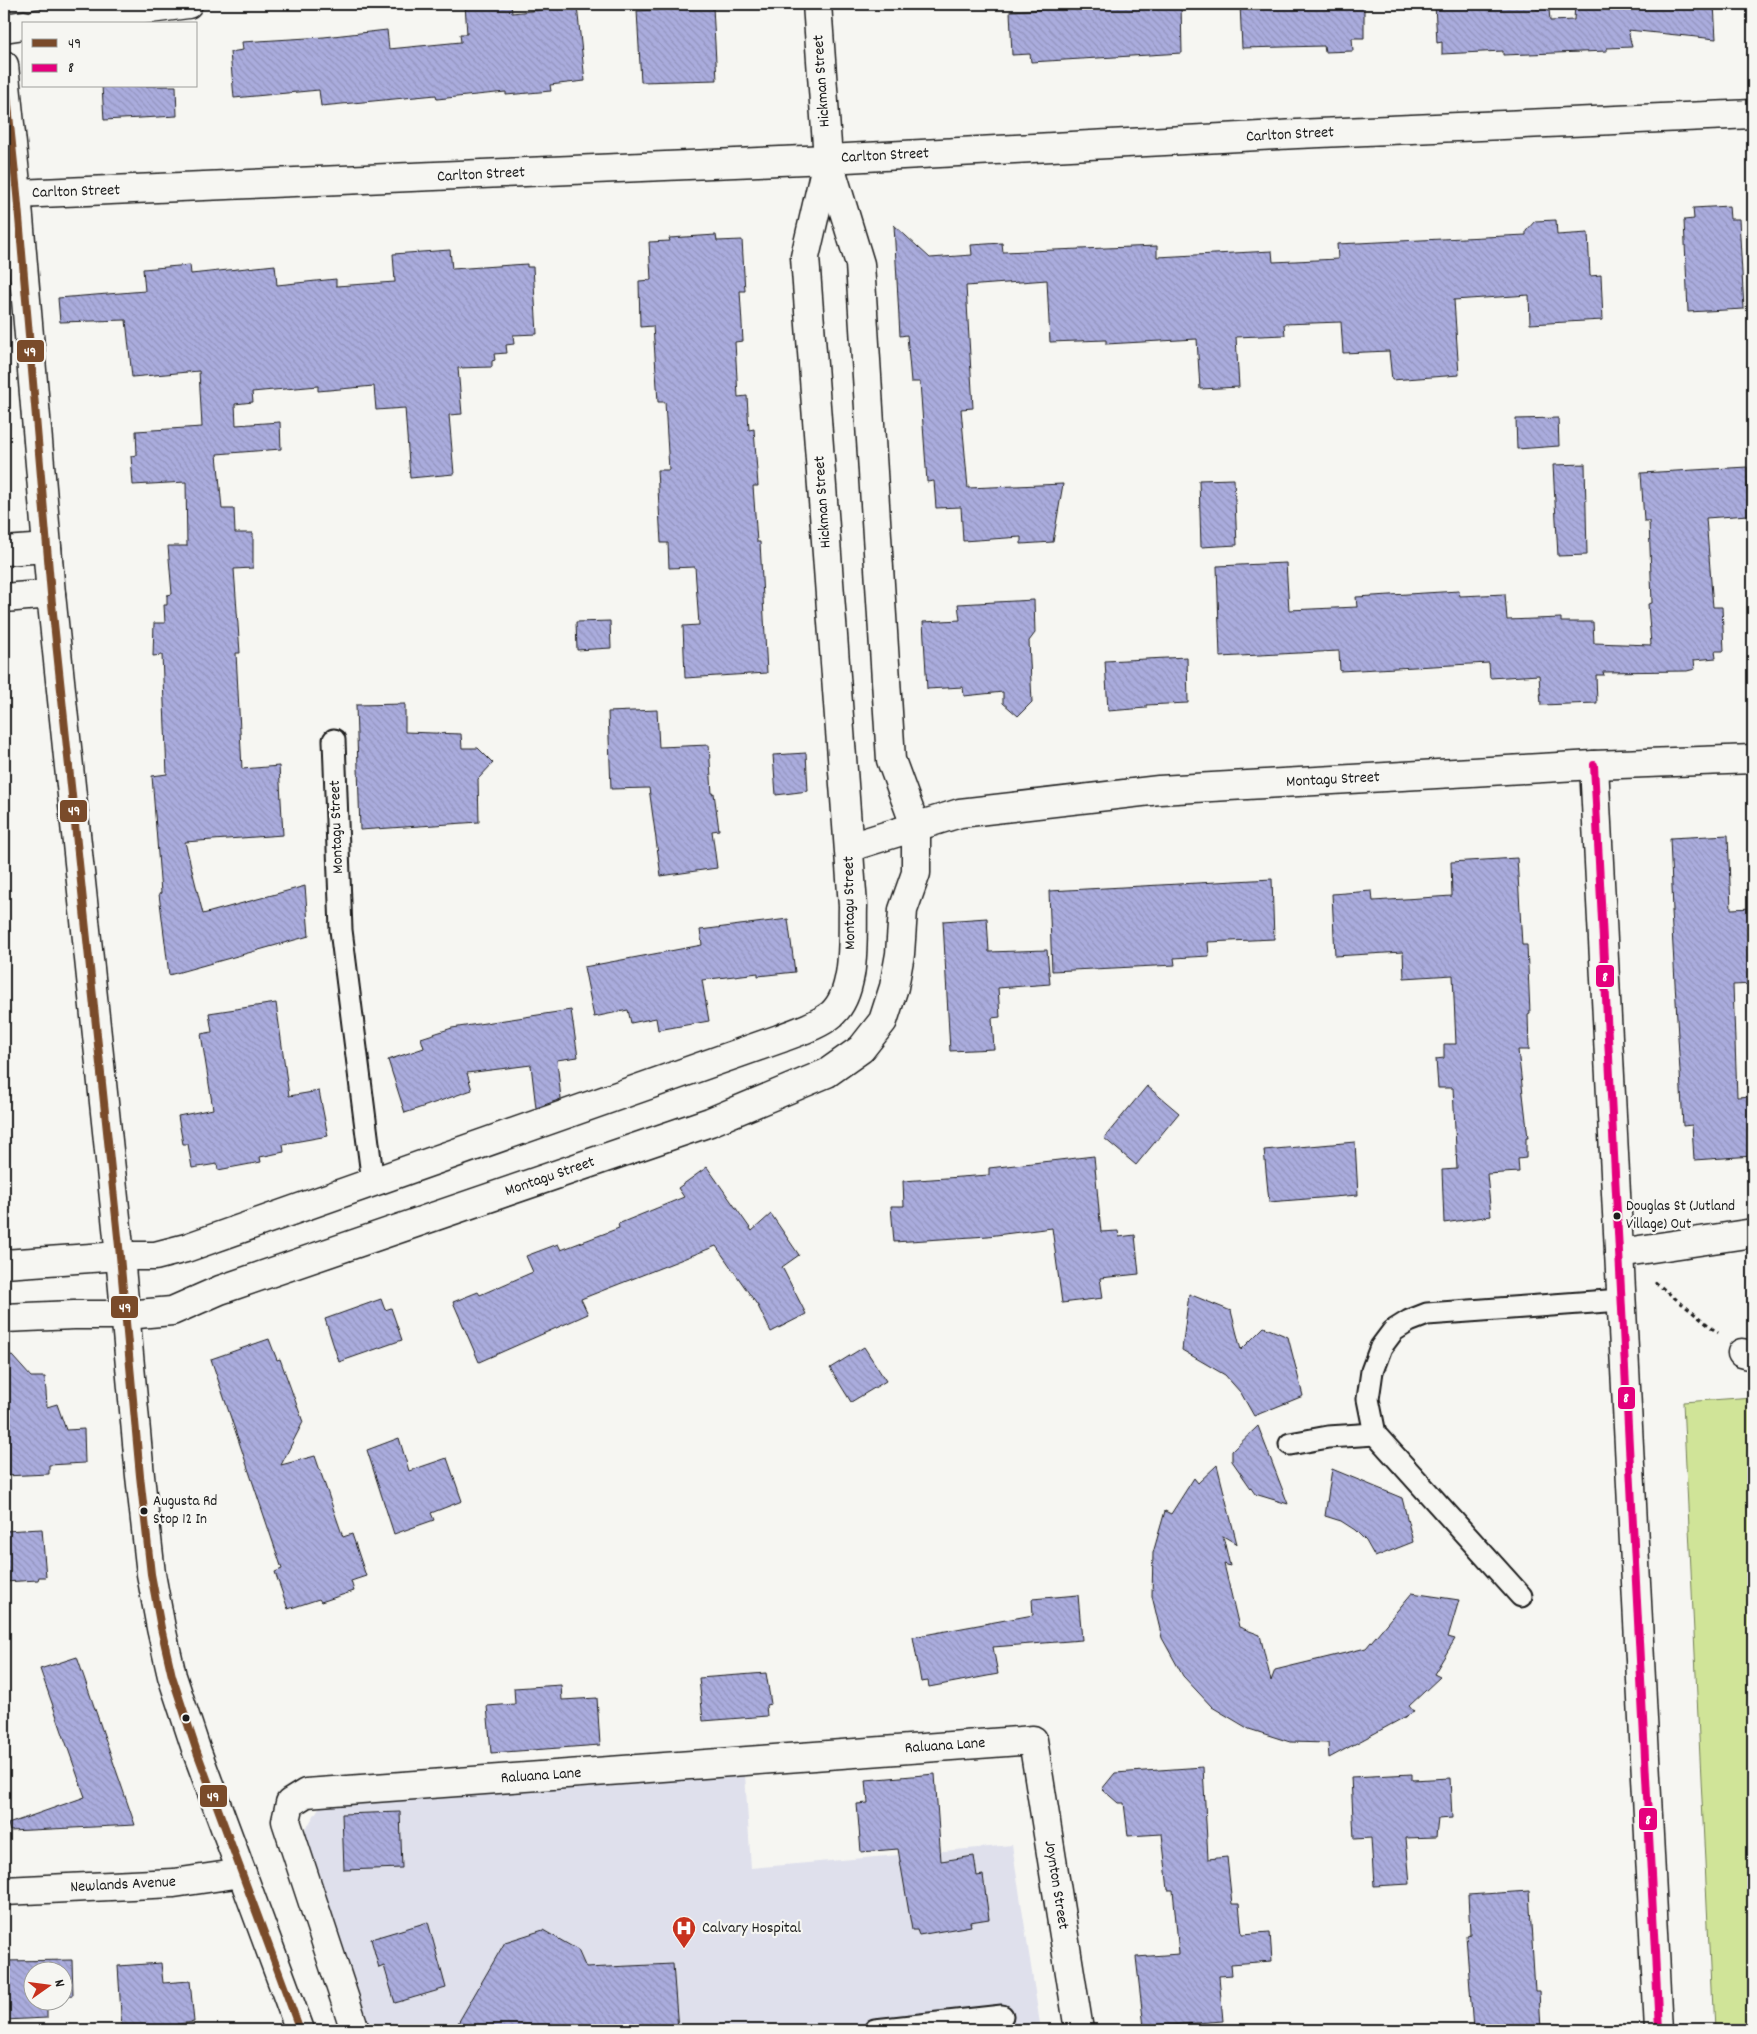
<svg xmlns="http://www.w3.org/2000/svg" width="1757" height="2034" font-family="Dekko,sans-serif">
  <defs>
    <pattern id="building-back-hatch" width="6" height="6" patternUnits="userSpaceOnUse" patternTransform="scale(1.25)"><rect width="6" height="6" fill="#aaacdd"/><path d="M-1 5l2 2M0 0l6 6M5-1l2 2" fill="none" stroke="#9293bd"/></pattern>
  </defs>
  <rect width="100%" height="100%" fill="#f6f6f2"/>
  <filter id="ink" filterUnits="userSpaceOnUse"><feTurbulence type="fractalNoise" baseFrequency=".02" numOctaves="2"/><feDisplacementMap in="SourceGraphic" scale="10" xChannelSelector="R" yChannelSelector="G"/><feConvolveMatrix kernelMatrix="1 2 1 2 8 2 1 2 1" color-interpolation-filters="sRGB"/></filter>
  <g filter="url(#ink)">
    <polygon fill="#dfe0ec" points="745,1774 751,1868 1012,1845 1041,2030 365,2030 305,1830 322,1803"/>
    <polygon fill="#d0e498" stroke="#76805a" points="1753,1397 1753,2030 1713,2030 1683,1402"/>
    <g fill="url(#building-back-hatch)" stroke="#1c1c1c">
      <polygon points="465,4 511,4 512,13 577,6 585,81 550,85 551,91 506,95 506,92 437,99 436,95 321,106 319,90 234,98 230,52 243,50 242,42 324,37 387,30 389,49 461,42 460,34 467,34"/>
      <polygon points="1128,4 1181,4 1182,53 1031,62 1030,54 1012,55 1010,11 1128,5"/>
      <polygon points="1240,4 1364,4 1364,38 1352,38 1353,51 1325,52 1324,46 1242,48"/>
      <polygon points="1435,4 1536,4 1536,9 1549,9 1550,21 1574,20 1575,4 1714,4 1716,39 1628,30 1632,47 1607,48 1607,51 1503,55 1503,51 1442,54 1442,42 1437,43"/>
      <polygon points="713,7 717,80 641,82 637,11"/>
      <polygon points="102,86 176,86 177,116 104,120"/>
      <polygon points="1729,206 1730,219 1739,219 1744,309 1688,312 1684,220 1694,219 1693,208"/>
      <polygon points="1556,220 1557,235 1588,233 1590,276 1601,275 1603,320 1530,324 1529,295 1454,300 1459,375 1392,380 1389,351 1343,353 1341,322 1284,324 1285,335 1236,337 1239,387 1200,389 1197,339 1106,344 1106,340 1050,342 1047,280 966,286 973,408 961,409 968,488 1063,484 1053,542 1021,544 1021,537 963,541 961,507 936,508 934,481 927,482 920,382 911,382 907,335 900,336 894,225 930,258 972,255 971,245 1002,243 1003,252 1157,246 1157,257 1272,251 1273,262 1338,259 1337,244 1526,235 1526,231 1535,221"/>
      <polygon points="716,235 717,241 742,240 745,291 740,291 743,341 735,342 738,397 747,396 749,430 754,429 758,486 753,486 757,542 760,542 767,673 685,678 683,626 699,625 695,567 669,568 668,543 661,543 657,470 669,470 665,402 658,402 653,326 640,327 639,281 651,280 649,242 670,241 669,238"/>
      <polygon points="450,250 452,269 527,264 527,267 533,267 537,334 513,335 514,344 506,345 507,353 494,354 495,360 492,361 492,367 458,368 462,414 449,415 454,474 410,478 405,408 376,410 374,386 318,391 318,386 252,392 253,402 235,404 236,425 280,422 281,449 217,454 222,509 234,509 235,533 253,533 253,568 234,569 240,653 236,653 242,769 279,766 283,835 185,842 203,914 305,886 309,936 169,975 159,894 161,893 152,776 167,774 162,655 153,656 154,623 165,623 164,605 167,605 167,595 172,594 168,546 187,546 186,482 133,485 131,456 137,455 136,431 202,427 199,371 132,377 126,320 60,322 58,298 145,291 143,269 190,265 191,274 275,265 277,285 336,279 336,286 395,282 393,254"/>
      <polygon points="1558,418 1559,446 1517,449 1516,419"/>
      <polygon points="1585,464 1587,555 1558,556 1553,465"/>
      <polygon points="1747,467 1748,515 1706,518 1713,607 1722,607 1724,651 1715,651 1716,658 1694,660 1695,669 1687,671 1603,672 1604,675 1596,675 1597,703 1541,705 1539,675 1490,678 1489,663 1340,671 1339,651 1220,657 1217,566 1286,563 1289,610 1357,607 1356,597 1459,591 1460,596 1505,594 1507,620 1561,618 1561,622 1593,622 1594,643 1651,645 1648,604 1652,603 1649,521 1644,521 1641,473"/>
      <polygon points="1234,479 1237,545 1201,547 1199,480"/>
      <polygon points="1034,600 1035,633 1029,641 1032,702 1018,716 1003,703 1003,692 964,696 963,687 927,689 923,622 960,620 958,604"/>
      <polygon points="610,621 611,648 577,650 576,622"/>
      <polygon points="1187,657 1188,703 1146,705 1146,708 1108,711 1105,661"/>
      <polygon points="405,704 405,732 461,734 462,748 478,748 493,763 478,779 479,822 360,830 356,705"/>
      <polygon points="657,710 659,747 709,745 712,794 714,793 719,830 712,831 717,868 661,876 649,788 611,789 608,712"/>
      <polygon points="806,753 808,791 776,795 773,755"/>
      <polygon points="1728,835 1731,909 1753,908 1753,984 1733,985 1737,1097 1753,1096 1753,1156 1694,1160 1692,1125 1683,1126 1671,911 1673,911 1670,838"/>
      <polygon points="1517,858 1522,945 1527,945 1530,1013 1528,1014 1529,1050 1518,1050 1528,1138 1526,1138 1526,1158 1518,1159 1519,1172 1487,1174 1491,1216 1444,1223 1442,1170 1457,1169 1453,1088 1438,1088 1436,1059 1444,1058 1444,1044 1456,1044 1453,975 1404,978 1403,952 1335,956 1332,894 1372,891 1373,901 1452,896 1451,862"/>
      <polygon points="1272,879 1274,939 1208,942 1209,956 1174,958 1175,965 1052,971 1049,891"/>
      <polygon points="987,918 989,952 1047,950 1050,984 998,988 1000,1017 992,1018 994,1049 950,1051 943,921"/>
      <polygon points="788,919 795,972 758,976 758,973 702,980 709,1021 658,1030 656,1018 631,1023 628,1010 594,1017 584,967 702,945 700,930"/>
      <polygon points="276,1003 289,1096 319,1091 328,1136 283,1144 284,1152 260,1157 261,1162 218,1170 217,1164 192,1168 188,1144 183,1144 178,1116 213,1109 201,1034 212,1032 209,1013"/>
      <polygon points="571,1010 578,1057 557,1060 561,1099 536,1108 531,1065 467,1073 472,1090 405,1113 388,1060 424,1048 421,1038 452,1028"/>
      <polygon points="1147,1086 1179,1113 1136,1165 1104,1138"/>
      <polygon points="1355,1142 1358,1195 1269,1202 1264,1150"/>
      <polygon points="1094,1156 1101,1232 1118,1231 1119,1237 1135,1235 1139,1274 1100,1278 1103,1298 1062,1303 1052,1228 988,1236 894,1242 891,1206 904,1206 903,1181 989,1175 989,1168"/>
      <polygon points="707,1167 752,1231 771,1214 799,1255 782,1267 806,1314 771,1332 758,1306 716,1246 581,1299 588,1314 479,1362 453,1302 478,1292 480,1295 533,1272 526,1256 558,1244 561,1250 619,1228 618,1224 684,1197 678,1188"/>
      <polygon points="1189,1294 1231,1311 1241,1350 1264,1327 1288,1337 1303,1396 1254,1416 1241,1393 1225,1375 1182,1350"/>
      <polygon points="381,1299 385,1310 391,1308 402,1340 339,1362 325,1319"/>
      <polygon points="269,1339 277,1360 280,1359 303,1422 281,1465 315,1456 343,1537 352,1534 366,1576 351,1581 354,1591 321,1602 319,1599 288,1609 275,1572 282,1569 211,1359"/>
      <polygon points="4,1347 31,1377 45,1377 47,1407 57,1404 66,1430 84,1429 85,1463 49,1465 49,1474 4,1476"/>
      <polygon points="864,1347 886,1381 851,1402 830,1368"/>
      <polygon points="1258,1426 1288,1504 1255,1494 1232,1461 1232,1451"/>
      <polygon points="399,1438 409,1471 447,1458 462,1501 431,1513 434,1520 394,1534 367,1450"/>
      <polygon points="1217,1465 1237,1544 1223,1536 1230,1566 1224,1564 1239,1627 1260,1635 1271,1681 1275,1670 1366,1648 1412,1593 1459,1600 1448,1637 1455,1639 1434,1674 1440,1677 1409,1706 1414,1712 1329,1758 1328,1743 1290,1742 1249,1729 1212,1707 1183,1676 1162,1638 1152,1596 1153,1553 1165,1511 1171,1514 1194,1478 1198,1483"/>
      <polygon points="1332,1469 1402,1498 1413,1542 1375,1557 1366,1541 1355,1530 1341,1521 1325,1516"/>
      <polygon points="42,1529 46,1577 39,1577 38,1580 4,1582 4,1531"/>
      <polygon points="1078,1595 1082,1640 993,1647 998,1674 929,1687 928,1681 921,1682 913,1637 1033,1615 1032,1599"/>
      <polygon points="77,1657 135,1825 10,1831 8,1824 85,1797 40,1669"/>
      <polygon points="766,1673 771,1704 766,1705 767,1716 703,1721 699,1678"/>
      <polygon points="561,1685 562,1700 597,1698 600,1745 491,1753 487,1706 515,1704 514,1688"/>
      <polygon points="1203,1767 1208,1859 1227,1857 1232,1904 1239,1904 1242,1934 1270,1932 1272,1961 1231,1964 1232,1975 1219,1976 1223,2021 1144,2027 1136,1957 1179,1954 1173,1890 1168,1890 1162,1834 1128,1836 1124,1803 1118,1803 1102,1789 1115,1773"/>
      <polygon points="935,1774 941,1861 974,1856 977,1876 983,1875 989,1919 970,1922 971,1926 919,1935 917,1930 912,1930 898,1849 861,1852 857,1804 868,1803 866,1780"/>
      <polygon points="1412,1774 1412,1780 1450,1778 1452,1818 1438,1819 1436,1837 1406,1838 1410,1884 1374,1886 1371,1838 1354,1839 1351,1777"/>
      <polygon points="400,1812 402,1868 344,1870 342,1814"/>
      <polygon points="1529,1891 1535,1991 1539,1991 1541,2030 1473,2030 1466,1935 1470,1934 1468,1895"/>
      <polygon points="428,1922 446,1988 395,2003 384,1966 379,1968 371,1939"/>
      <polygon points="543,1930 578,1950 586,1968 673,1964 678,2030 454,2030 505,1942"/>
      <polygon points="72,1960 73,1995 62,1996 62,1972 32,1972 32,2002 47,2002 47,2018 4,2020 4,1961"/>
      <polygon points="161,1963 163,1983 190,1981 194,2022 177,2024 177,2028 166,2029 166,2030 122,2030 118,1966"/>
    </g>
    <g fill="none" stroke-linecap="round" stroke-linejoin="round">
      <g stroke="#1c1c1c" stroke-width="25">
        <g id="lane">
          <polyline points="334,740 341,930 373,1183"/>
          <polyline points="1290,1444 1328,1437 1375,1434"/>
          <polyline points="1521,1596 1375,1434 1368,1399 1372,1371 1381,1347 1393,1331 1409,1321 1427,1314 1621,1300"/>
          <polyline points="875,2030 1002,2016"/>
        </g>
      </g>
      <g stroke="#1c1c1c" stroke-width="31">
        <g id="street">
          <polyline points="37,24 188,4"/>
          <polyline points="4,28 24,25"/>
          <polyline points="17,194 828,159 1297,134 1753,114"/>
          <polyline points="4,551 47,548"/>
          <polyline points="4,598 51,594"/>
          <polyline points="1594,765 1659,2030"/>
          <polyline points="850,847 960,813 1159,790 1594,765 1753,759"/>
          <polyline points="1619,1253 1753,1233"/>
          <path d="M 4,1264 L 120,1256 L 155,1256 L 186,1248 L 779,1039 C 796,1032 818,1026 832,1014 C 857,991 852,937 853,906 L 805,257 L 827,161"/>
          <polyline points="126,1315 172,1311 220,1290 710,1122 827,1073 861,1049 883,1021 894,987 900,954 903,910 916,873 916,828 891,760 860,264 828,159 817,4"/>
          <polyline points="1742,1353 1753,1356"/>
          <polyline points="4,1891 174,1883 242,1873"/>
          <polyline points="355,2030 286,1821 290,1803 306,1793 1033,1740 1079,2030"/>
        </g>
      </g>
      <g stroke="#1c1c1c" stroke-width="31">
        <g id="secondary">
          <polyline points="4,65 17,194 51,594 120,1256 140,1476 151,1574 161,1628 172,1676 197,1752 300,2030"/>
          <polyline points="4,1318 74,1315 126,1315"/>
        </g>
      </g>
      <polyline stroke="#1c1c1c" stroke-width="3" stroke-dasharray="4 4" stroke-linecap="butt" points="1655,1282 1718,1333"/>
      <use href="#lane" stroke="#f6f6f2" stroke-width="21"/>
      <use href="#street" stroke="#f6f6f2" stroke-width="28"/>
      <use href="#secondary" stroke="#f6f6f2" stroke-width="28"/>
      <g stroke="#f6f6f2" stroke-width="11">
        <polyline id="bus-1" points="4,65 17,194 51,594 120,1256 140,1476 151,1574 161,1628 172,1676 197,1752 300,2030"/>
      </g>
      <g stroke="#f6f6f2" stroke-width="11">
        <polyline id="bus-2" points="1594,765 1659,2030"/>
      </g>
      <use href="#bus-1" stroke="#7a4b2a" stroke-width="8"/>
      <use href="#bus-2" stroke="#e5007d" stroke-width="8"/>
    </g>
  </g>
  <defs>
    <g id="hospital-pin" transform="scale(1.25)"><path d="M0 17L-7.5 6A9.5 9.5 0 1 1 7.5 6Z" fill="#c8321e" stroke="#f6f6f2"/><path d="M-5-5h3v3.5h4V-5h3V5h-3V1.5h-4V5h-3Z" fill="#fff"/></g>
  </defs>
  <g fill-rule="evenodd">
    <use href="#hospital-pin" x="684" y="1928"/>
  </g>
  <g fill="#1c1c1c" stroke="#f6f6f2" stroke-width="2">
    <circle cx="1617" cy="1216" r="4.5"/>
    <circle cx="144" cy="1511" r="4.5"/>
    <circle cx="186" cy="1718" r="4.5"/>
  </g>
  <g text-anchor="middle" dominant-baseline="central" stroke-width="4.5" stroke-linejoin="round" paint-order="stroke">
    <g font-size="15" fill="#1c1c1c" stroke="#f6f6f2" text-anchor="start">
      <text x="1626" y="1207">Douglas St (Jutland<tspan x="1626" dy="18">Village) Out</tspan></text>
      <text x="153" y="1502">Augusta Rd<tspan x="153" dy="18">Stop 12 In</tspan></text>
    </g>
    <g font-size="16" fill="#1c1c1c" stroke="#f6f6f2">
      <text transform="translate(822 81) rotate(-94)">Hickman Street</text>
      <text transform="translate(1290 135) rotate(-3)">Carlton Street</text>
      <text transform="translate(885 156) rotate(-3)">Carlton Street</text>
      <text transform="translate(481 175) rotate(-3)">Carlton Street</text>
      <text transform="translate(76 192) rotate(-2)">Carlton Street</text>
      <text transform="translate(823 502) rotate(-94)">Hickman Street</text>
      <text transform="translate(1333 780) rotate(-3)">Montagu Street</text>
      <text transform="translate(337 827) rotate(-92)">Montagu Street</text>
      <text transform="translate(850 903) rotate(-91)">Montagu Street</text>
      <text transform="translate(550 1177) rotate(-19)">Montagu Street</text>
      <text transform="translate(945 1746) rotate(-4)">Raluana Lane</text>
      <text transform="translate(541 1776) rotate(-4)">Raluana Lane</text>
      <text transform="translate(123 1885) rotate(-3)">Newlands Avenue</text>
      <text transform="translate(1056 1885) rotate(81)">Joynton Street</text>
    </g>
    <g font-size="16" fill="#1c1c1c" stroke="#f6f6f2" text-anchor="start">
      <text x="702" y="1928">Calvary Hospital</text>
    </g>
  </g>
  <g stroke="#f6f6f2" stroke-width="2">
    <rect x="16" y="339" width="29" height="24" rx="5" fill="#7a4b2a"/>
    <rect x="59" y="799" width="29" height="24" rx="5" fill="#7a4b2a"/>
    <rect x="1595" y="964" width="20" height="24" rx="5" fill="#e5007d"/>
    <rect x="110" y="1295" width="29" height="24" rx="5" fill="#7a4b2a"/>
    <rect x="1617" y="1386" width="19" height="24" rx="5" fill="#e5007d"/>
    <rect x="199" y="1784" width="29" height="24" rx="5" fill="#7a4b2a"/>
    <rect x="1638" y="1807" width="20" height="24" rx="5" fill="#e5007d"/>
  </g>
  <g font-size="14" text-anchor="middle" font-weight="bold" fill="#fff">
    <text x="30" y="356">49</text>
    <text x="74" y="815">49</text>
    <text x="1605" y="981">8</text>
    <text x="125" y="1312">49</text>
    <text x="1626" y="1402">8</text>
    <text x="213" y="1801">49</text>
    <text x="1648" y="1824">8</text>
  </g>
  <rect width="1757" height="2034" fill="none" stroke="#f6f6f2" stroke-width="20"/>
  <rect x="10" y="10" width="1737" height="2014" fill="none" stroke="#1c1c1c" stroke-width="2" filter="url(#ink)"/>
  <rect x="22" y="22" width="175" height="65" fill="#f6f6f2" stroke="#9f9f9c"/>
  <rect x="32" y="39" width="25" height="8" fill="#7a4b2a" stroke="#9f9f9c"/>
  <text x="68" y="48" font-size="15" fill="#1c1c1c">49</text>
  <rect x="32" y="64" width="25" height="8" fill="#e5007d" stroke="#9f9f9c"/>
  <text x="68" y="72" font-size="15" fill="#1c1c1c">8</text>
  <g transform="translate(48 1986) rotate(76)"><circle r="24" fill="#f6f6f2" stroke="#9f9f9c"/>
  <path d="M0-4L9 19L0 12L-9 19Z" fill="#c8321e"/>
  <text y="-8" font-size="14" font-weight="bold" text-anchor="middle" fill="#1c1c1c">N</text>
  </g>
</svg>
